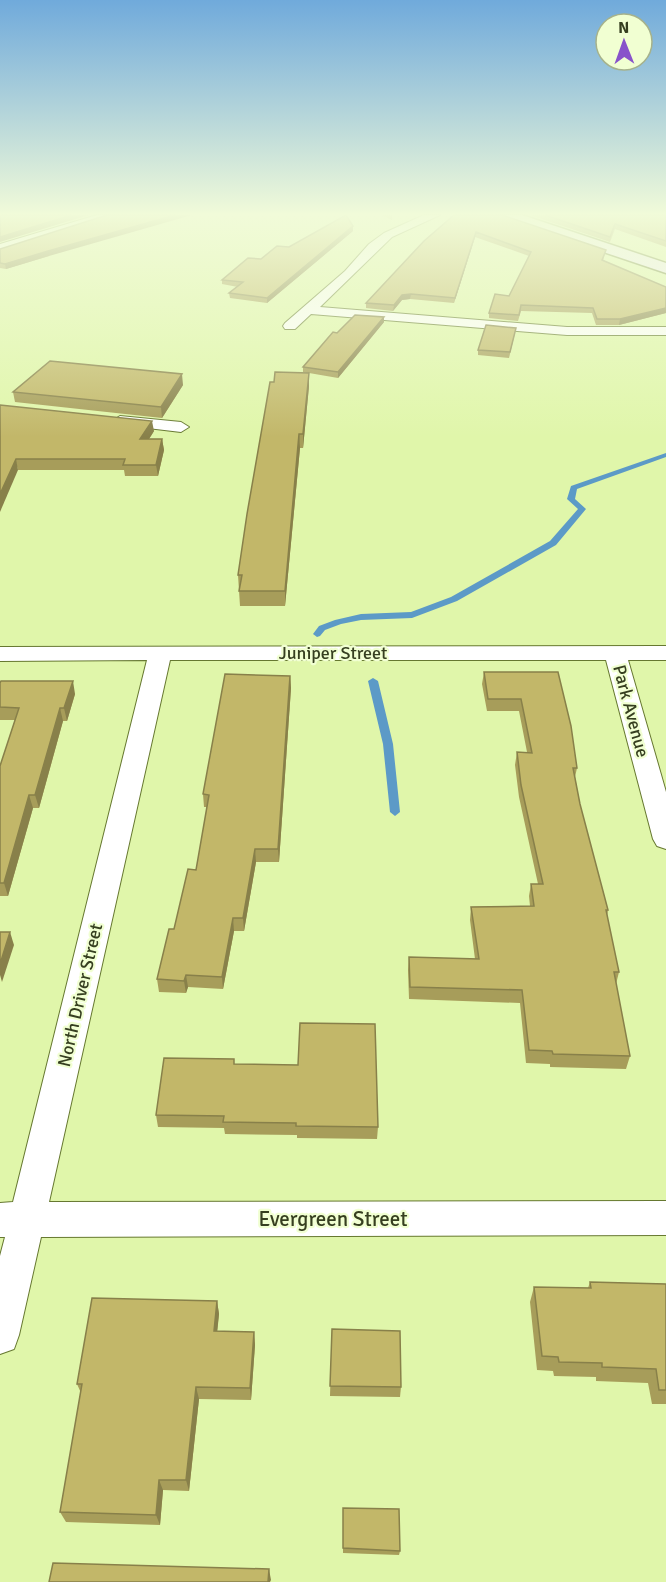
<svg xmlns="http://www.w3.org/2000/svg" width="666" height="1582" font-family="Signika,sans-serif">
  <rect width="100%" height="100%" fill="#e0f6aa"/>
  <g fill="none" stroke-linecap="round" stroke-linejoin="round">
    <g fill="#5c9ac7" fill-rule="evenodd">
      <polygon points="666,453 666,457 577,489 575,499 586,509 556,545 457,601 412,618 361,620 341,624 325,630 320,636 317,637 313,634 319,626 335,620 361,614 411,612 451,597 550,541 578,509 567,499 571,486"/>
      <polygon points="373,678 378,681 393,744 400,812 395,816 390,812 383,744 368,681"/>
    </g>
    <g stroke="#667830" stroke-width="2">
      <g id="minor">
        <polygon points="97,215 115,215 0,252 0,244"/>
        <polygon points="424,215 440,215 392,237 320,307 567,327 666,327 666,335 567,335 311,314 295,329 285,329 283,326 285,323 345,271 369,244 384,233"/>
        <polygon points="120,416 181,422 189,427 181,432 114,424 112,421"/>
        <polygon points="666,646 666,660 628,660 666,792 666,849 657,846 653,839 606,660 170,660 49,1202 666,1201 666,1235 41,1237 19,1335 14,1349 0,1354 0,1256 5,1237 0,1237 0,1203 13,1202 147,660 0,661 0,647"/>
      </g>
    </g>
    <g stroke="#667830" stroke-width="3">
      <polygon id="secondary" points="500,215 522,215 666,263 666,273 502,218"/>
    </g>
    <use href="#minor" fill="#fff" fill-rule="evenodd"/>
    <use href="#secondary" fill="#f4eeff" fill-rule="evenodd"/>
  </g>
  <g fill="#a79d5a">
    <polygon points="382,215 392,215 392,220"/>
    <polygon points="454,215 606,250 603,261 666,287 666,313 619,325 596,325 592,313 521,311 518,321 489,318 489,313 509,296 529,256 475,237 454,303 410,299 402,300 393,311 366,308 366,303"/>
    <polygon points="530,215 666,215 666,247 615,229 610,242"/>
    <polygon points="353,231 267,303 230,298 229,293 238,287 222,284 222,280 261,259 289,247"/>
    <polygon points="0,249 49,256 6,269 0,268"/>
    <polygon points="384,317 384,322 338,378 309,373 309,386 303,448 300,448 285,606 240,606 238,575 274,382 307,373 303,372 303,367 337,333"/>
    <polygon points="515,333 509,358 478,355 478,350"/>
    <polygon points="183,385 162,418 15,402 13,392"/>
    <polygon points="0,405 154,431 149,439 162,439 164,450 158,476 125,476 124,470 18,470"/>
    <polygon points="484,672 558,672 577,768 575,777 580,804 608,910 607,916 619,972 616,984 630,1056 626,1069 550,1067 550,1064 526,1063 520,1003 409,999 408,970 409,957 475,959 470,920 471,907 530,906 529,896 531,884 538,884 519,797 515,765 517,752 527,752 519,711 487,711 482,684"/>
    <polygon points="290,676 291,688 279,862 256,862 244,931 234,931 223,989 188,987 186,993 159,992 157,979 174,929 196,870 207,807 204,807 203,794"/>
    <polygon points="0,683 75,694 67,721 63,721 39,808 33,808 8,896 0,896 0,766 15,720 0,720"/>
    <polygon points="235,1064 378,1127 377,1139 297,1138 297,1135 225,1134 224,1128 158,1127 156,1115"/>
    <polygon points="590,1282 666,1284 666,1404 652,1404 648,1383 596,1381 596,1377 554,1376 553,1371 537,1370 530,1302 534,1287 588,1288"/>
    <polygon points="217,1301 219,1314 217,1331 254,1332 255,1345 251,1400 199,1399 189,1491 163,1490 160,1525 66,1522 60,1512 81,1393 77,1384"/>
    <polygon points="332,1329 401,1387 400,1397 330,1396"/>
    <polygon points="343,1508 400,1551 399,1555 343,1553"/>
  </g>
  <g fill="#88804a">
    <polygon points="72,215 89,215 0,242 0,237"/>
    <polygon points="175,215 192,215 49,256 6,269 5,264 48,251"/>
    <polygon points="353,226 353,231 267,303 267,298"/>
    <polygon points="476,232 475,237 454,303 455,298"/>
    <polygon points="411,294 410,299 402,300 393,311 394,305 402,295"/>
    <polygon points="666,308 666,313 619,325 620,319"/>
    <polygon points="384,317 384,322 338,378 338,372"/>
    <polygon points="309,373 309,386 303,448 303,434"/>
    <polygon points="182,374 183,385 162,418 161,407"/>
    <polygon points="152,421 154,431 142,450 140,439"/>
    <polygon points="299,434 300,448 285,606 285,591"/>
    <polygon points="162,439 164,450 158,476 156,465"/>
    <polygon points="16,459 18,470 0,512 0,494"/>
    <polygon points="290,676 291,688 279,862 278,849"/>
    <polygon points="73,681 75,694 67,721 64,708"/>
    <polygon points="60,708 63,721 39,808 35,795"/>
    <polygon points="29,795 33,808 8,896 4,883"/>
    <polygon points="255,849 256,862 244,931 243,918"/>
    <polygon points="233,918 234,931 223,989 222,977"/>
    <polygon points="10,932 14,945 2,982 0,975 0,964"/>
    <polygon points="186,975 188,987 186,993 184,981"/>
    <polygon points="217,1301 219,1314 216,1344 214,1331"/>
    <polygon points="254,1332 255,1345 251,1400 250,1388"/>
    <polygon points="196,1387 199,1399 189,1491 186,1480"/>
    <polygon points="159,1480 163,1490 160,1525 156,1515"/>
    <polygon points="269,1569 271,1580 270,1582 268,1582"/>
  </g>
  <g fill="#c2b769" stroke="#88804a" stroke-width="1.5">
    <polygon points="0,215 72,215 0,237"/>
    <polygon points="107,215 175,215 48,251 5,264 0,263 0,249"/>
    <polygon points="346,215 353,226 267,298 229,293 243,282 222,280 248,258 261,259 277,246 289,247"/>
    <polygon points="454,215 502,215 606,250 602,260 666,287 666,308 620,319 597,319 593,308 521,305 519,315 489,313 495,294 509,296 531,252 476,232 455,298 411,294 402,295 394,305 366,303 424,241"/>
    <polygon points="545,215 666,215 666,241 615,224 610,237"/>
    <polygon points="355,315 384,317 338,372 303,367 333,332 337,333"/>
    <polygon points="486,325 516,328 510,352 478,350"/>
    <polygon points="50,361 182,374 161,407 13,392"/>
    <polygon points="275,372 309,373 303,434 299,434 285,591 239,591 242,575 238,575 247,514 270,382 274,382"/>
    <polygon points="0,405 152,421 140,439 162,439 156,465 123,465 125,459 16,459 0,494"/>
    <polygon points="484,672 558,672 571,726 577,768 573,768 580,804 608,910 606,910 619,972 614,972 630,1056 553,1054 552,1051 529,1050 522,990 410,987 409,957 479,959 471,907 534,906 531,884 543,884 521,785 517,752 532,753 521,699 488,699"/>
    <polygon points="225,674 290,676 278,849 255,849 243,918 233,918 222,977 186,975 184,981 157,979 169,929 174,929 188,869 196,870 209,795 203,794"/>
    <polygon points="1,681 73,681 64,708 60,708 35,795 29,795 4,883 0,883 0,766 19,708 0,707 0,683"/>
    <polygon points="0,932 10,932 0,964"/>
    <polygon points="300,1023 375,1024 378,1127 296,1126 296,1123 223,1122 224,1116 156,1115 164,1058 234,1059 234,1064 298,1065"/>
    <polygon points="590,1282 666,1284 666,1390 659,1390 656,1369 602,1367 602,1363 559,1362 558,1357 542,1356 534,1287 591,1288"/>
    <polygon points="92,1298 217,1301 214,1331 254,1332 250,1388 196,1387 186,1480 159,1480 156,1515 60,1512 82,1384 77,1384"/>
    <polygon points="332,1329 400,1331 401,1387 330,1386"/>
    <polygon points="343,1508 399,1509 400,1551 343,1548"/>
    <polygon points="53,1563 269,1569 268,1582 49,1582"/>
  </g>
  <linearGradient id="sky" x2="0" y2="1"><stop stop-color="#70aadb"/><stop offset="0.49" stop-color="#f1fbd9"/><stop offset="1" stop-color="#f1fbd9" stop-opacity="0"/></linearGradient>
  <rect width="666" height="437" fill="url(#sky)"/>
  <g text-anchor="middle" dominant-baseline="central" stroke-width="4.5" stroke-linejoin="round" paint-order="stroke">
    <g font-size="18" fill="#363f20" stroke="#f1ffd2">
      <text x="333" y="653">Juniper Street</text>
      <text transform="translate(631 711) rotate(75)">Park Avenue</text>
      <text transform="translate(80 995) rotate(-77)">North Driver Street</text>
    </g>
    <g font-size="21" fill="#363f20" stroke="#f1ffd2">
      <text x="333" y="1219">Evergreen Street</text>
    </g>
  </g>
  <g transform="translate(624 42) rotate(359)"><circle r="28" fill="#f1ffd2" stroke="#a6b28b" stroke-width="1.5"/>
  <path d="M0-4.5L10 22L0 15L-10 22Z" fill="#8853ca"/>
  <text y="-9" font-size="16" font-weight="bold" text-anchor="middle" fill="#363f20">N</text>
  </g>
</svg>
